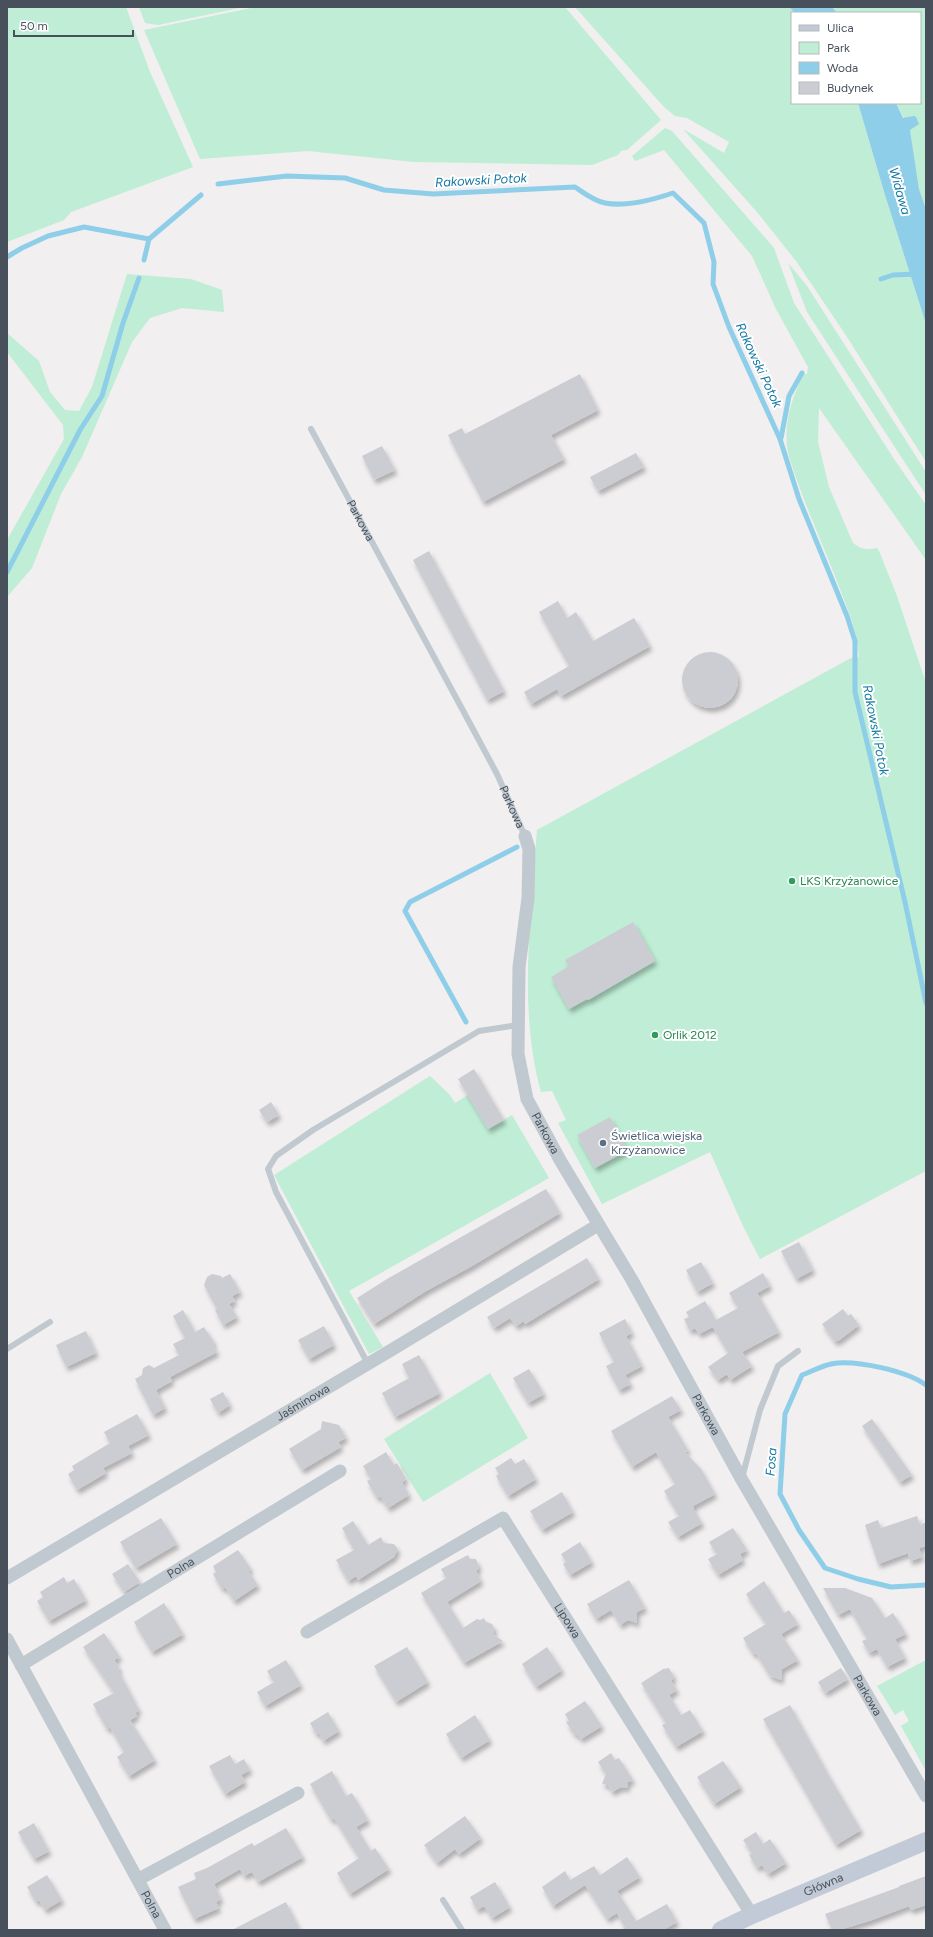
<svg xmlns="http://www.w3.org/2000/svg" width="933" height="1937" font-family="Figtree,sans-serif">
  <defs>
    <filter id="shadow"><feDropShadow dx="2.5" dy="4.5" stdDeviation="2" flood-color="#0004"/></filter>
  </defs>
  <rect width="100%" height="100%" fill="#f1efef"/>
  <g fill="#bfedd5">
    <polygon points="7,7 126,7 150,72 193,167 71,212 64,220 7,242"/>
    <polygon points="139,7 244,7 158,25 145,23"/>
    <polygon points="256,7 565,7 661,120 627,150 621,151 618,155 592,165 414,162 308,151 200,159 144,30"/>
    <polygon points="575,7 789,7 795,13 792,13 792,103 858,103 885,195 926,324 926,462 847,337 796,261 757,212 683,129 724,153 729,142 687,118 675,116 664,107"/>
    <polygon points="832,7 926,7 926,209 919,189 910,130 896,103 920,103 920,13 837,13"/>
    <path d="M 665,128 L 672,131 L 774,248 L 794,303 L 894,459 L 926,505 L 926,560 L 819,408 L 818,442 L 829,487 L 853,543 C 862,550 867,550 877,548 L 879,551 L 897,596 L 926,683 L 926,1171 L 760,1259 L 743,1226 L 710,1152 L 602,1204 L 558,1123 L 566,1120 L 552,1091 L 541,1092 C 518,1009 531,916 537,830 L 851,658 L 859,657 C 857,631 849,613 840,589 C 823,544 802,500 788,453 C 783,426 791,398 804,374 L 807,374 L 808,367 L 776,309 L 752,256 L 664,150 L 635,161 L 632,156 Z"/>
    <polygon points="788,263 807,286 926,472 926,495 807,312"/>
    <polygon points="127,274 191,279 222,290 224,312 182,308 150,318 132,342 82,457 61,494 32,568 7,597 7,540 64,439 63,425 7,352 7,333 39,361 50,392 65,410 79,411 92,387"/>
    <polygon points="430,1076 450,1095 455,1103 468,1095 488,1129 512,1115 549,1178 349,1291 383,1347 369,1354 274,1175"/>
    <polygon points="490,1373 528,1438 423,1502 384,1439"/>
    <polygon points="926,1660 926,1771 901,1726 909,1721 903,1710 895,1715 877,1686"/>
  </g>
  <g fill="#8ecee8">
    <polygon points="789,7 832,7 837,13 795,13"/>
    <polygon points="858,103 896,103 903,118 914,116 916,117 919,124 910,130 919,189 926,209 926,324 885,195"/>
  </g>
  <g fill="none" stroke-linecap="round" stroke-linejoin="round">
    <g stroke="#8ecee8" stroke-width="5">
      <path d="M 218,184 L 287,176 L 345,178 L 384,190 L 433,194 L 575,187 C 584,193 594,201 605,203 C 627,207 652,200 673,193 L 704,223 L 714,262 L 713,284 L 729,327 L 780,439 L 799,499 L 847,616 L 855,641 L 855,692 L 905,902 L 926,1003"/>
      <polyline points="7,257 22,248 48,236 84,227 149,239 201,195"/>
      <polyline points="144,260 149,239"/>
      <polyline points="881,279 893,275 917,274"/>
      <polyline points="781,438 789,396 802,373"/>
      <polyline points="7,572 80,430 102,396 123,323 139,278"/>
      <polyline points="466,1022 405,911 410,902 517,847"/>
      <path d="M 926,1385 C 907,1371 854,1359 831,1364 C 821,1366 811,1372 802,1375 L 785,1414 L 780,1494 L 799,1530 L 825,1568 L 858,1579 L 891,1587 L 926,1585"/>
    </g>
  </g>
  <g fill="#cccdd3" filter="url(#shadow)">
    <polygon points="580,374 598,410 551,435 564,459 483,502 448,435 462,428 465,434"/>
    <polygon points="382,446 395,470 374,480 362,456"/>
    <polygon points="636,453 644,467 598,491 590,477"/>
    <polygon points="429,551 504,691 487,700 413,560"/>
    <polygon points="558,601 567,618 576,612 593,641 634,618 650,646 561,696 557,689 531,704 524,692 569,666 539,612"/>
    <circle cx="710" cy="680" r="28"/>
    <polygon points="633,922 655,961 588,1000 587,999 569,1009 551,977 569,966 565,960"/>
    <polygon points="474,1069 504,1120 488,1129 458,1079"/>
    <polygon points="271,1102 279,1115 267,1122 259,1110"/>
    <polygon points="610,1117 628,1150 595,1168 577,1135"/>
    <polygon points="546,1189 560,1213 472,1266 426,1291 374,1324 357,1298 387,1279"/>
    <polygon points="799,1242 813,1270 796,1279 781,1251"/>
    <polygon points="587,1258 599,1279 525,1324 524,1321 516,1326 510,1318 494,1328 487,1317"/>
    <polygon points="701,1262 713,1283 697,1292 686,1270"/>
    <polygon points="763,1273 770,1286 757,1293 779,1332 742,1352 752,1366 730,1380 727,1374 718,1380 708,1367 728,1353 713,1327 699,1334 695,1328 690,1331 684,1319 689,1317 686,1312 705,1301 716,1320 738,1308 729,1293"/>
    <polygon points="212,1274 221,1276 222,1278 230,1274 240,1292 232,1296 235,1301 229,1304 237,1317 223,1325 215,1310 217,1309 204,1285 207,1277"/>
    <polygon points="843,1309 848,1316 851,1314 859,1325 838,1341 837,1340 835,1342 822,1324"/>
    <polygon points="183,1310 195,1332 204,1327 214,1342 213,1345 217,1352 170,1377 172,1381 156,1390 165,1408 153,1415 135,1379 142,1375 143,1368 149,1365 154,1368 179,1355 173,1344 185,1338 173,1316"/>
    <polygon points="625,1319 632,1333 626,1336 642,1366 625,1375 631,1384 619,1390 606,1366 614,1362 599,1333"/>
    <polygon points="324,1326 334,1345 309,1359 298,1340"/>
    <polygon points="86,1331 96,1353 66,1367 56,1345"/>
    <polygon points="419,1355 440,1393 395,1417 382,1393 409,1378 402,1364"/>
    <polygon points="529,1369 544,1394 528,1403 513,1378"/>
    <polygon points="223,1392 230,1405 218,1413 210,1399"/>
    <polygon points="672,1396 681,1410 668,1417 688,1450 685,1452 701,1469 715,1494 693,1506 694,1510 702,1523 678,1537 668,1522 679,1516 664,1491 675,1484 656,1452 632,1467 611,1431"/>
    <polygon points="137,1414 149,1435 128,1446 132,1453 103,1468 106,1473 77,1490 68,1474 74,1470 72,1466 110,1443 104,1432"/>
    <polygon points="872,1419 912,1475 900,1482 862,1426"/>
    <polygon points="322,1421 339,1425 346,1438 338,1442 341,1447 302,1470 289,1449 321,1429"/>
    <polygon points="386,1452 394,1465 397,1463 406,1479 402,1482 409,1495 388,1508 380,1496 377,1498 367,1481 371,1479 363,1466"/>
    <polygon points="511,1458 515,1464 524,1459 536,1479 508,1496 496,1476 499,1474 495,1468"/>
    <polygon points="562,1492 573,1512 542,1530 530,1511"/>
    <polygon points="917,1516 920,1525 926,1522 926,1546 919,1548 922,1557 910,1561 908,1553 878,1564 865,1525 878,1520 881,1528"/>
    <polygon points="161,1518 177,1544 136,1568 120,1542"/>
    <polygon points="353,1521 368,1545 381,1537 384,1543 394,1544 398,1549 394,1557 358,1580 356,1576 348,1581 336,1560 354,1550 342,1528"/>
    <polygon points="733,1528 747,1550 740,1554 743,1560 718,1575 708,1559 717,1554 709,1542"/>
    <polygon points="580,1542 592,1562 570,1575 563,1564 566,1562 561,1554"/>
    <polygon points="238,1550 251,1569 248,1571 258,1585 234,1601 225,1587 222,1589 213,1574 216,1572 213,1566"/>
    <polygon points="468,1555 470,1559 476,1559 479,1567 476,1571 481,1581 447,1602 463,1628 477,1619 480,1620 484,1618 486,1622 492,1624 494,1628 494,1635 503,1641 464,1663 421,1593 446,1578 441,1569"/>
    <polygon points="128,1564 140,1582 124,1592 112,1574"/>
    <polygon points="64,1577 67,1583 74,1579 86,1600 49,1621 37,1601 43,1597 40,1592"/>
    <polygon points="629,1580 645,1608 637,1612 637,1623 628,1620 620,1625 611,1610 596,1619 587,1604"/>
    <polygon points="764,1581 784,1613 789,1610 798,1624 781,1634 798,1660 782,1669 781,1680 770,1676 756,1653 753,1654 743,1638 766,1624 746,1594"/>
    <polygon points="823,1588 845,1588 872,1598 885,1618 893,1613 906,1634 895,1639 905,1658 887,1667 877,1649 869,1653 862,1641 867,1639 850,1609 838,1615"/>
    <polygon points="164,1603 183,1634 152,1652 134,1622"/>
    <polygon points="104,1633 120,1657 114,1660 120,1669 118,1670 139,1710 135,1713 137,1716 130,1720 155,1760 129,1776 117,1757 124,1752 110,1727 107,1729 93,1704 114,1693 83,1647"/>
    <polygon points="407,1647 428,1682 396,1702 374,1666"/>
    <polygon points="547,1647 562,1670 536,1687 522,1664"/>
    <polygon points="286,1660 301,1685 265,1706 257,1692 274,1682 267,1671"/>
    <polygon points="669,1668 674,1677 671,1681 677,1690 669,1695 681,1715 690,1710 703,1731 676,1747 662,1725 666,1723 641,1683 663,1669"/>
    <polygon points="841,1668 848,1679 825,1693 818,1682"/>
    <polygon points="585,1701 602,1726 581,1739 577,1734 575,1735 566,1722 569,1721 565,1714"/>
    <polygon points="790,1705 828,1774 861,1830 836,1845 763,1719"/>
    <polygon points="328,1712 339,1731 323,1741 319,1733 316,1734 310,1723"/>
    <polygon points="475,1715 490,1740 461,1758 446,1734"/>
    <polygon points="611,1753 615,1760 619,1758 633,1780 628,1782 627,1788 621,1787 612,1792 608,1785 602,1784 606,1774 598,1762"/>
    <polygon points="230,1755 235,1764 244,1759 250,1770 241,1775 245,1782 225,1794 209,1766"/>
    <polygon points="723,1761 741,1787 714,1804 697,1777"/>
    <polygon points="332,1771 346,1796 352,1793 368,1820 356,1827 371,1851 375,1848 389,1869 350,1894 337,1873 359,1858 334,1818 331,1820 310,1784"/>
    <polygon points="465,1816 481,1838 459,1854 455,1849 437,1863 424,1845"/>
    <polygon points="34,1823 49,1851 34,1859 18,1832"/>
    <polygon points="286,1828 303,1857 258,1882 252,1872 244,1876 240,1869 214,1884 221,1899 216,1902 219,1908 194,1919 178,1887 196,1879 194,1873 207,1868 252,1843 254,1846"/>
    <polygon points="756,1832 763,1844 770,1839 786,1863 768,1874 762,1865 757,1868 749,1855 752,1853 743,1840"/>
    <polygon points="627,1857 640,1877 617,1891 636,1921 667,1904 677,1922 663,1930 621,1930 625,1928 617,1913 607,1919 585,1885 553,1906 542,1887 565,1871 570,1880 594,1866 600,1875 596,1878"/>
    <polygon points="47,1875 62,1900 45,1910 39,1900 36,1902 27,1887"/>
    <polygon points="926,1876 926,1905 911,1910 909,1906 869,1921 839,1930 832,1930 825,1914 899,1887 899,1886"/>
    <polygon points="495,1882 510,1907 492,1918 484,1906 477,1910 470,1897"/>
    <polygon points="286,1902 300,1930 232,1930"/>
  </g>
  <g fill="none" stroke-linecap="round" stroke-linejoin="round">
    <g stroke="#c0c8d0" stroke-width="6">
      <path id="s1" d="M 311,429 L 467,718 L 497,774 L 525,836"/>
      <polyline points="7,1349 50,1322"/>
      <polyline points="368,1364 276,1192 268,1169 276,1156 313,1130 479,1031 518,1025"/>
      <polyline points="742,1478 760,1410 778,1366 798,1351"/>
      <polyline points="443,1900 462,1930"/>
    </g>
    <g stroke="#c0c8d0" stroke-width="13">
      <path id="s2" d="M 525,836 L 529,849 L 528,898 L 519,967 L 518,1054 L 527,1099 L 560,1160 L 632,1280 L 742,1480 L 926,1796"/>
      <path id="s3" d="M 7,1578 L 393,1349 L 598,1225"/>
      <path id="s4" d="M 307,1632 L 503,1518 L 752,1915"/>
      <path id="s5" d="M 7,1639 L 165,1930"/>
      <path id="s6" d="M 21,1665 L 340,1471"/>
      <polyline points="139,1879 298,1793"/>
    </g>
    <path stroke="#c2cad7" stroke-width="18" id="s7" d="M 721,1930 L 752,1915 L 926,1841"/>
  </g>
  <g fill="#2e9e5b" stroke="#fff" stroke-width="1.5">
    <circle cx="792" cy="881" r="4"/>
    <circle cx="655" cy="1035" r="4"/>
  </g>
  <circle fill="#5c6f8a" stroke="#fff" stroke-width="1.5" cx="603" cy="1143" r="4"/>
  <g text-anchor="middle" dominant-baseline="central" stroke-width="4" stroke-linejoin="round" paint-order="stroke">
    <g font-size="12" fill="#48505b" stroke="#fff">
      <text stroke="none"><textPath href="#s1" startOffset="104">Parkowa</textPath></text>
      <text stroke="none"><textPath href="#s1" startOffset="428">Parkowa</textPath></text>
      <text stroke="none"><textPath href="#s2" startOffset="304">Parkowa</textPath></text>
      <text stroke="none"><textPath href="#s3" startOffset="344">Jaśminowa</textPath></text>
      <text stroke="none"><textPath href="#s2" startOffset="628">Parkowa</textPath></text>
      <text stroke="none"><textPath href="#s6" startOffset="187">Polna</textPath></text>
      <text stroke="none"><textPath href="#s4" startOffset="348">Lipowa</textPath></text>
      <text stroke="none"><textPath href="#s2" startOffset="952">Parkowa</textPath></text>
      <text stroke="none"><textPath href="#s7" startOffset="112">Główna</textPath></text>
      <text stroke="none"><textPath href="#s5" startOffset="302">Polna</textPath></text>
    </g>
    <g font-size="12" fill="#27864d" stroke="#fff" text-anchor="start">
      <text x="800" y="881">LKS Krzyżanowice</text>
      <text x="663" y="1035">Orlik 2012</text>
    </g>
    <g font-size="12" fill="#4e5e75" stroke="#fff" text-anchor="start">
      <text x="611" y="1136">Świetlica wiejska<tspan x="611" dy="14">Krzyżanowice</tspan></text>
    </g>
    <g font-size="13" font-style="italic" fill="#1279a4" stroke="#fff">
      <text transform="translate(481 180) rotate(-3)">Rakowski Potok</text>
      <text transform="translate(900 191) rotate(74)">Widawa</text>
      <text transform="translate(759 365) rotate(65)">Rakowski Potok</text>
      <text transform="translate(876 730) rotate(79)">Rakowski Potok</text>
      <text transform="translate(771 1462) rotate(-86)">Fosa</text>
    </g>
  </g>
  <rect width="933" height="1937" fill="none" stroke="#48505b" stroke-width="16"/>
  <rect x="791" y="12" width="130" height="92" fill="#ffffff" stroke="#b6b9bd"/>
  <rect x="799" y="25" width="20" height="6" fill="#c2cad7" stroke="#b6b9bd"/>
  <text x="827" y="32" font-size="12" fill="#48505b">Ulica</text>
  <rect x="799" y="42" width="20" height="12" fill="#bfedd5" stroke="#b6b9bd"/>
  <text x="827" y="52" font-size="12" fill="#48505b">Park</text>
  <rect x="799" y="62" width="20" height="12" fill="#8ecee8" stroke="#b6b9bd"/>
  <text x="827" y="72" font-size="12" fill="#48505b">Woda</text>
  <rect x="799" y="82" width="20" height="12" fill="#cccdd3" stroke="#b6b9bd"/>
  <text x="827" y="92" font-size="12" fill="#48505b">Budynek</text>
  <path d="M14 30v6h119v-6" fill="none" stroke="#48505b" stroke-width="2"/>
  <text x="20" y="30" font-size="12" fill="#48505b" stroke="#ffffff" stroke-width="3" paint-order="stroke">50 m</text>
</svg>
